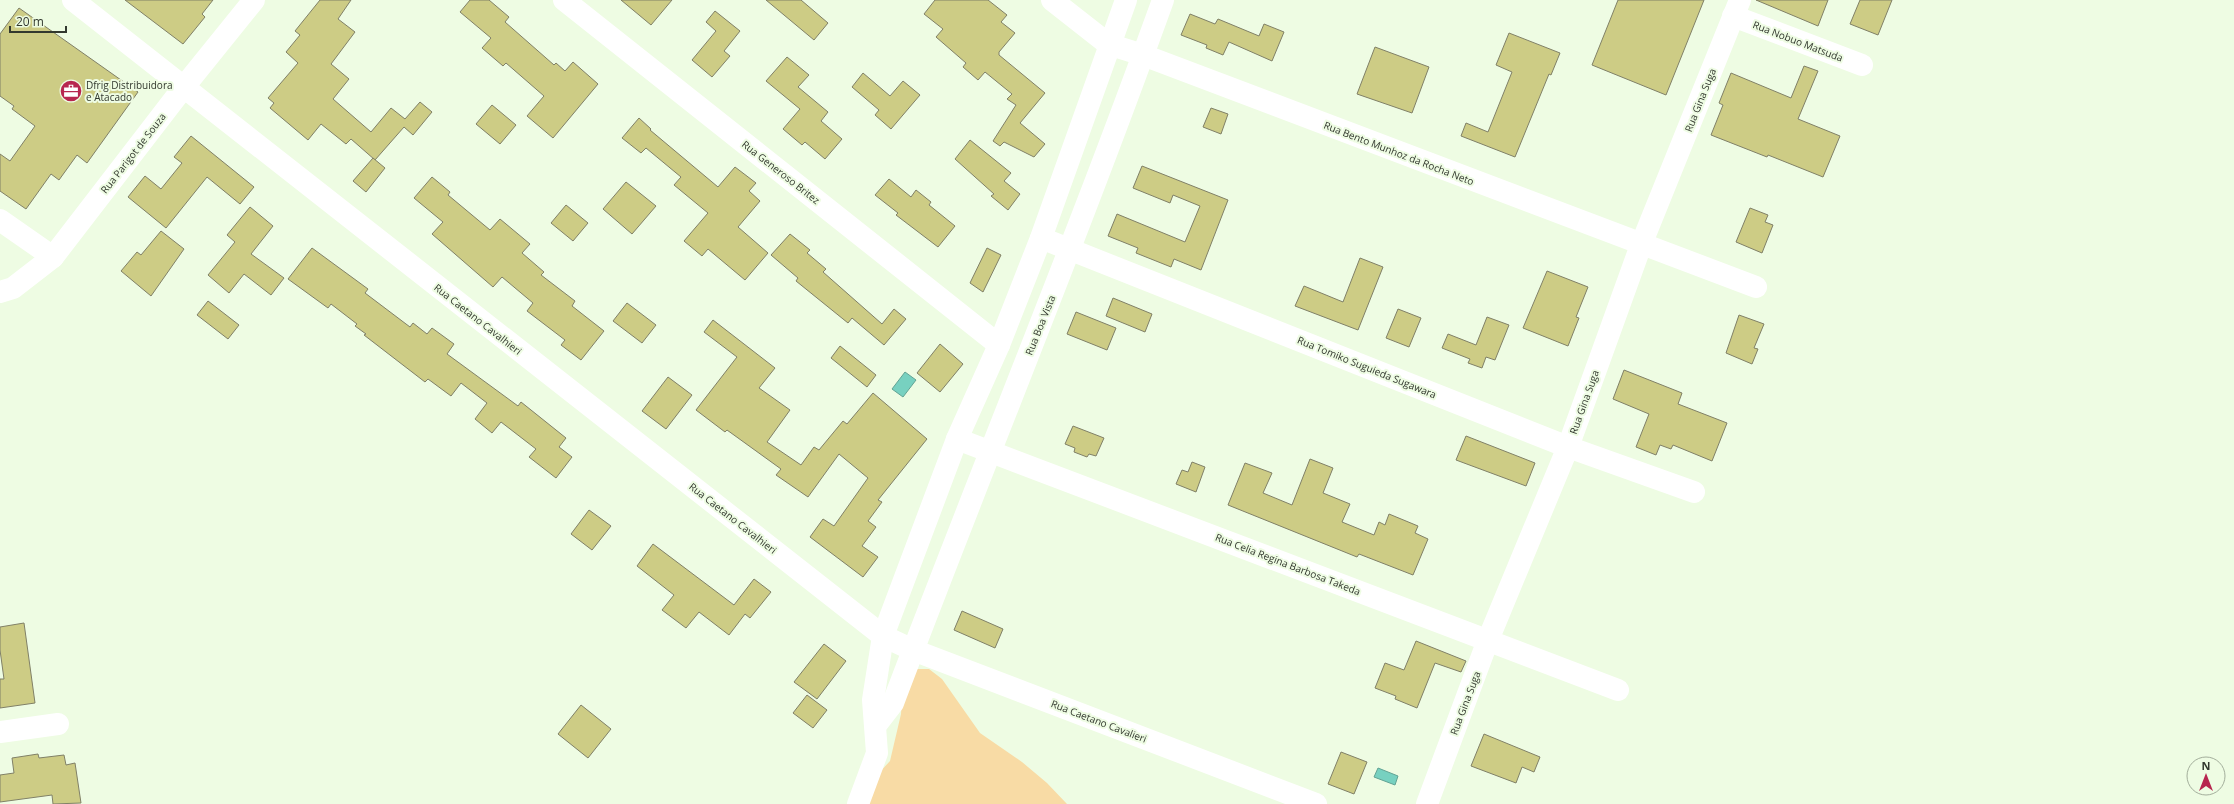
<svg xmlns="http://www.w3.org/2000/svg" width="2234" height="804" font-family="'Open Sans',sans-serif">
  <rect width="100%" height="100%" fill="#eefce3"/>
  <polygon fill="#f8dba5" points="912,669 929,669 942,679 980,733 1022,762 1047,783 1067,804 866,804 878,774 890,761 901,714 903,683"/>
  <g fill="#77d1c0" stroke="#62a394">
    <polygon points="905,372 916,380 903,397 892,389"/>
    <polygon points="1378,768 1398,776 1395,785 1374,777"/>
  </g>
  <g fill="#cdcc85" stroke="#808067">
    <polygon points="125,0 213,0 202,14 205,17 183,44"/>
    <polygon points="320,0 351,0 338,19 355,32 331,64 349,79 333,99 371,132 391,108 405,119 420,102 432,112 413,135 404,127 375,160 351,139 346,144 321,124 308,140 270,108 274,103 268,98 298,63 286,52 300,35 295,31"/>
    <polygon points="470,0 489,0 509,17 505,22 554,65 556,63 565,71 573,62 598,84 553,138 527,116 544,96 506,63 503,66 482,48 491,38 460,12"/>
    <polygon points="621,0 672,0 651,25"/>
    <polygon points="766,0 801,0 828,23 814,40"/>
    <polygon points="935,0 988,0 1007,15 1001,22 1015,33 999,52 999,55 1045,93 1020,123 1045,144 1034,157 1004,142 1000,146 993,141 1016,105 1007,99 1012,94 985,72 978,80 963,67 966,63 936,37 943,29 924,14"/>
    <polygon points="1618,0 1704,0 1666,95 1592,65"/>
    <polygon points="1756,0 1828,0 1818,26"/>
    <polygon points="1860,0 1892,0 1878,35 1850,24"/>
    <polygon points="19,8 138,92 87,163 77,155 59,180 51,174 26,209 0,191 0,154 10,161 35,126 12,109 14,106 0,96 0,34"/>
    <polygon points="715,11 740,31 724,51 730,56 712,77 692,60 716,31 706,22"/>
    <polygon points="1190,14 1215,24 1218,19 1259,36 1264,24 1284,32 1272,61 1229,42 1223,55 1206,48 1207,45 1181,35"/>
    <polygon points="1509,33 1560,53 1551,75 1549,74 1515,157 1461,136 1466,123 1488,132 1512,72 1496,65"/>
    <polygon points="1375,47 1429,67 1412,113 1357,94"/>
    <polygon points="787,57 809,75 798,87 828,112 821,121 842,139 825,159 805,142 802,145 783,129 800,109 766,81"/>
    <polygon points="1804,66 1818,71 1798,119 1840,136 1823,177 1768,155 1767,157 1711,135 1723,105 1719,103 1731,73 1791,98"/>
    <polygon points="863,73 890,96 903,81 920,95 891,129 875,115 879,110 852,87"/>
    <polygon points="492,105 516,125 500,144 476,124"/>
    <polygon points="1211,108 1228,114 1221,134 1203,127"/>
    <polygon points="639,118 651,129 650,130 718,187 735,167 756,183 749,191 760,201 738,227 768,253 745,280 708,249 702,256 684,241 708,213 674,185 681,177 646,148 641,153 622,138"/>
    <polygon points="191,136 254,187 240,204 207,177 166,228 128,197 145,176 161,189 182,163 174,157"/>
    <polygon points="970,140 1011,173 1004,181 1020,194 1008,210 991,196 994,194 955,159"/>
    <polygon points="373,158 385,168 366,192 353,181"/>
    <polygon points="1142,166 1228,200 1201,270 1174,259 1171,267 1136,253 1138,248 1108,236 1117,214 1185,242 1200,206 1173,195 1170,203 1133,188"/>
    <polygon points="432,177 450,192 448,195 490,230 500,219 530,244 522,253 544,272 541,275 575,301 572,306 604,331 581,360 561,345 565,340 527,311 533,303 502,277 493,287 432,234 443,222 414,198"/>
    <polygon points="889,179 911,197 916,190 931,202 929,205 955,226 938,247 896,215 898,213 875,195"/>
    <polygon points="626,182 656,206 632,234 603,209"/>
    <polygon points="566,205 588,223 573,241 551,223"/>
    <polygon points="250,207 273,226 251,254 284,278 271,295 244,274 229,293 208,275 235,242 227,235"/>
    <polygon points="1750,208 1768,215 1765,222 1773,225 1762,253 1736,242"/>
    <polygon points="161,231 184,249 151,296 121,271 137,252 141,255"/>
    <polygon points="790,234 810,250 807,253 826,269 823,272 882,324 894,309 906,319 884,345 852,318 848,323 796,281 798,278 771,255"/>
    <polygon points="312,248 368,289 365,293 410,327 413,323 427,334 432,328 454,344 447,354 518,406 521,402 566,438 559,447 572,457 556,478 529,457 536,449 501,422 492,433 475,419 487,403 461,383 451,396 428,379 425,382 364,335 366,334 355,326 357,324 331,304 328,308 288,279"/>
    <polygon points="987,248 1001,255 983,292 970,283"/>
    <polygon points="1360,258 1383,267 1358,330 1295,306 1304,286 1343,302"/>
    <polygon points="1547,271 1588,287 1576,317 1579,318 1568,346 1523,328"/>
    <polygon points="1113,298 1152,314 1145,332 1106,316"/>
    <polygon points="208,301 239,325 228,339 197,315"/>
    <polygon points="627,303 656,325 642,343 613,321"/>
    <polygon points="1398,309 1421,318 1409,347 1386,338"/>
    <polygon points="1076,312 1116,328 1107,350 1067,334"/>
    <polygon points="1739,315 1764,324 1754,348 1758,349 1752,364 1726,353"/>
    <polygon points="1487,317 1509,325 1495,360 1486,357 1482,368 1468,363 1470,359 1442,348 1448,334 1476,345"/>
    <polygon points="713,320 775,368 759,388 790,410 767,442 801,465 814,447 819,450 843,421 847,424 873,393 927,439 878,500 882,502 868,521 876,527 862,546 878,557 863,577 810,537 823,519 834,526 868,478 839,454 808,497 776,475 781,469 727,430 725,432 696,410 737,357 704,332"/>
    <polygon points="940,344 963,364 940,392 917,373"/>
    <polygon points="840,346 876,375 867,387 831,358"/>
    <polygon points="1624,370 1682,393 1678,404 1727,423 1712,461 1673,445 1671,449 1660,445 1656,455 1636,447 1649,414 1613,399"/>
    <polygon points="668,377 692,395 666,429 642,411"/>
    <polygon points="1073,426 1104,438 1096,456 1089,454 1087,457 1074,452 1075,448 1065,444"/>
    <polygon points="1466,436 1535,463 1526,486 1456,460"/>
    <polygon points="1310,459 1333,468 1323,493 1350,504 1342,522 1374,535 1379,522 1385,525 1389,514 1418,526 1415,533 1428,539 1413,575 1359,554 1357,557 1228,505 1245,463 1272,473 1263,493 1292,505"/>
    <polygon points="1192,462 1205,467 1196,492 1176,484 1182,470 1188,472"/>
    <polygon points="589,510 611,526 592,550 571,534"/>
    <polygon points="653,544 734,605 754,579 771,592 750,618 745,614 729,635 699,612 686,628 662,610 674,595 637,566"/>
    <polygon points="962,611 1003,629 995,648 954,630"/>
    <polygon points="24,623 35,703 0,708 0,679 4,679 0,650 0,627"/>
    <polygon points="1416,641 1466,661 1461,672 1435,663 1417,708 1395,699 1396,696 1375,688 1385,663 1404,670"/>
    <polygon points="824,644 846,661 817,699 794,682"/>
    <polygon points="807,695 827,710 813,728 793,713"/>
    <polygon points="581,705 611,729 588,758 558,734"/>
    <polygon points="1484,734 1540,757 1534,772 1522,767 1516,783 1471,766"/>
    <polygon points="1341,752 1367,762 1354,794 1328,784"/>
    <polygon points="38,754 39,758 64,755 66,765 75,763 81,803 53,804 52,795 0,802 0,775 14,773 12,758"/>
  </g>
  <g fill="none" stroke-linecap="round" stroke-linejoin="round">
    <g stroke="#fff" stroke-width="22">
      <polyline points="73,0 883,636 913,650 1316,804"/>
      <polyline points="564,0 999,345"/>
      <polyline points="1052,0 1108,44 1143,55 1756,287"/>
      <polyline points="1733,16 1862,65"/>
      <polyline points="0,220 53,257"/>
      <polyline points="1041,238 1568,447 1694,492"/>
      <polyline points="0,292 13,288 53,257 183,88 254,0"/>
      <polyline points="957,439 1618,690"/>
      <path d="M 876,725 L 893,703 C 982,468 1078,236 1163,0"/>
      <polyline points="0,732 58,724"/>
      <polyline points="858,804 877,753 873,700 883,636 957,439 999,345 1041,238 1126,0"/>
      <polyline points="1427,804 1488,640 1568,447 1641,245 1740,0"/>
    </g>
  </g>
  <defs>
    <g id="office-disc" transform="scale(1.15)"><circle r="9.5" fill="#b7264f" stroke="#eefce3"/><path d="M-6-3h4V-5.5h4V-3h4V5H-6ZM-1-4.5V-3h2v-1.5ZM-6 0V1H6V0Z" fill="#fff"/></g>
  </defs>
  <g fill-rule="evenodd">
    <use href="#office-disc" x="71" y="91"/>
  </g>
  <g text-anchor="middle" dominant-baseline="central" stroke-width="4" stroke-linejoin="round" paint-order="stroke">
    <g font-size="10" fill="#32382e" stroke="#eefce3">
      <text transform="translate(1798 41) rotate(21)">Rua Nobuo Matsuda</text>
      <text transform="translate(1700 100) rotate(-68)">Rua Gina Suga</text>
      <text transform="translate(133 153) rotate(-52)">Rua Parigot de Souza</text>
      <text transform="translate(1399 153) rotate(21)">Rua Bento Munhoz da Rocha Neto</text>
      <text transform="translate(781 172) rotate(38)">Rua Generoso Britez</text>
      <text transform="translate(478 319) rotate(38)">Rua Caetano Cavalhieri</text>
      <text transform="translate(1040 325) rotate(-68)">Rua Boa Vista</text>
      <text transform="translate(1367 367) rotate(22)">Rua Tomiko Suguieda Sugawara</text>
      <text transform="translate(1584 402) rotate(-70)">Rua Gina Suga</text>
      <text transform="translate(733 518) rotate(38)">Rua Caetano Cavalhieri</text>
      <text transform="translate(1288 564) rotate(21)">Rua Celia Regina Barbosa Takeda</text>
      <text transform="translate(1465 703) rotate(-69)">Rua Gina Suga</text>
      <text transform="translate(1099 721) rotate(21)">Rua Caetano Cavalieri</text>
    </g>
    <g font-size="10" fill="#32382e" stroke="#eefce3" text-anchor="start">
      <text x="86" y="85">Dfrig Distribuidora<tspan x="86" dy="12">e Atacado</tspan></text>
    </g>
  </g>
  <g transform="translate(2206 776)"><circle r="19" fill="#eefce3" stroke="#a3ae9b"/>
  <path d="M0-3L7 15L0 10L-7 15Z" fill="#b7264f"/>
  <text y="-6" font-size="11" font-weight="bold" text-anchor="middle" fill="#32382e">N</text>
  </g>
  <path d="M10 26v6h56v-6" fill="none" stroke="#32382e" stroke-width="2"/>
  <text x="16" y="26" font-size="12" fill="#32382e" stroke="#eefce3" stroke-width="3" paint-order="stroke">20 m</text>
</svg>
